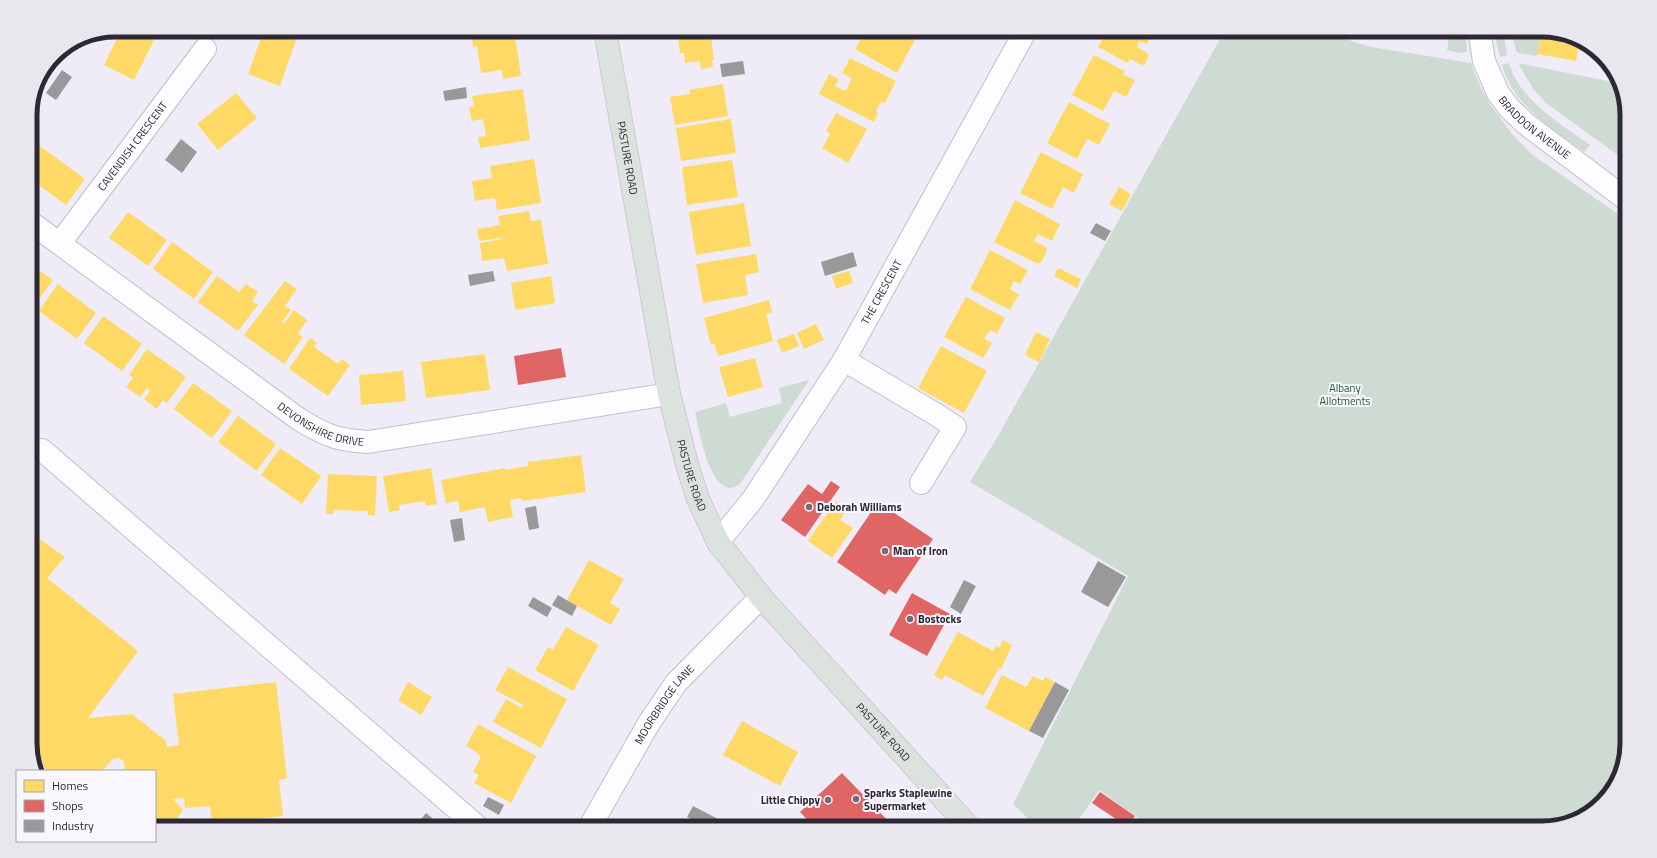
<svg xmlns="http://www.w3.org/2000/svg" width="1657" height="858" font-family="'Titillium Web',sans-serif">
  <rect width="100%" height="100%" fill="#efecf7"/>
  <g fill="#cedbd3">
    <polygon points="1225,30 1326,30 1354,42 1371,47 1471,63 1479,84 1489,103 1512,134 1534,156 1627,220 1627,743 1618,781 1589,814 1542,828 1153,828 1099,790 1073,828 1037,828 1013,804 1128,576 970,482 998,436"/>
    <polygon points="1450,30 1465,30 1467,52 1459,53 1447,50"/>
    <polygon points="1495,30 1503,30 1507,55 1500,57 1495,37"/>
    <polygon points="1511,30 1541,30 1537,56 1519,53 1516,51"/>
    <path d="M 1509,63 C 1511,70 1514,77 1518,83 C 1535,109 1565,127 1590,145 L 1584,152 C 1552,128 1513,106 1502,65 Z"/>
    <polygon points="1518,63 1618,83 1627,110 1626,161 1546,103 1534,90"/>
    <path d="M 809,380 L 740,484 C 711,505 699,429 695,412 L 726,403 L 730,417 L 782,403 L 779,388 Z"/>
  </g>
  <g fill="#ffd966">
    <polygon points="121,30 144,30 156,36 134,80 104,65"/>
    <polygon points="264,30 269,30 296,40 280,86 248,74"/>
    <polygon points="471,30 514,30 521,76 503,79 502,70 481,73 477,46 473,47"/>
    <polygon points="677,30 710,30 714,60 712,60 713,67 701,69 700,61 685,63 684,53 680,53"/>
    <polygon points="878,30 915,30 919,32 897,73 855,49 864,34 873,39"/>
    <polygon points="1107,30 1144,30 1152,34 1147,44 1139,41 1137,47 1146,52 1149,56 1145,64 1141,65 1130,59 1128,63 1098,47"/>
    <polygon points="1542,30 1580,39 1576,61 1537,54"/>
    <polygon points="1094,55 1125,71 1123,74 1135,80 1126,97 1114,91 1103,111 1072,95"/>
    <polygon points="850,58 896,81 885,103 881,102 876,111 878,113 874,122 819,94 829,74 839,79 835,86 846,91 852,78 842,73"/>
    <polygon points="723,84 728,116 675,125 670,97 690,94 689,90"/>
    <polygon points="523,89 530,140 480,148 478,137 486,136 483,119 472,121 469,107 474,107 472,96"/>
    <polygon points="236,93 257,118 218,150 197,124"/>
    <polygon points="1069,102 1110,124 1099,145 1087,139 1077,159 1047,143"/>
    <polygon points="836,113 867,129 848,163 822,148 830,134 826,131"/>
    <polygon points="731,119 736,153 681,161 676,128"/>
    <polygon points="33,141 85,179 66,205 30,179 30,144"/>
    <polygon points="1041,152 1083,174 1074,193 1063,187 1052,209 1020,193"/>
    <polygon points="534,159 541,203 497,210 495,198 475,201 472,181 492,178 490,166"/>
    <polygon points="732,160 738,197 687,205 682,167"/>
    <polygon points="1119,187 1131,194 1122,211 1109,204"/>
    <polygon points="1015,200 1060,224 1052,241 1038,234 1034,241 1046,247 1047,250 1041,263 1036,263 994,242"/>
    <polygon points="744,203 751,246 696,255 689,212"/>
    <polygon points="529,211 531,221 541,220 548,264 507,271 504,258 482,261 480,243 502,239 502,238 479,241 477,229 500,225 498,216"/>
    <polygon points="128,212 167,240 148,266 109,238"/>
    <polygon points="172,242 213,272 194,299 153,269"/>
    <polygon points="990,250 1028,270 1020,284 1014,281 1010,289 1019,294 1010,310 970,289"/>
    <polygon points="756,254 759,272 745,275 748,295 703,303 696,264"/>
    <polygon points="30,264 53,280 34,306 30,304"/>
    <polygon points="1058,268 1081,279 1077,288 1054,276"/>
    <polygon points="849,271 853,283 836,289 832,276"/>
    <polygon points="217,276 239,292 246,284 258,292 252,301 258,305 238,331 198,302"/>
    <polygon points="551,276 555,303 515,310 511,283"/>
    <polygon points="285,281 297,289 285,306 291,310 282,322 284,324 294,310 307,320 298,334 303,337 284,364 244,335"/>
    <polygon points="58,284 96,313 77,339 39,311"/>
    <polygon points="966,297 1005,318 997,334 990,330 984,339 992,343 983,358 944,337"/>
    <polygon points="769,300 772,312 766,314 773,341 718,356 714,343 711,345 704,318"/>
    <polygon points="103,316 142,344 122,371 84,343"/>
    <polygon points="816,324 824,340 804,349 797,333"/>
    <polygon points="1036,332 1050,339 1039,362 1025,355"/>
    <polygon points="794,334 799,346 782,353 777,340"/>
    <polygon points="310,338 317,343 314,347 338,364 342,359 350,365 328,396 289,369"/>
    <polygon points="941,346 987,371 964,413 918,388"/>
    <polygon points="147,349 186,377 167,403 163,400 157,409 144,399 150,391 147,388 140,397 126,387 133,378 129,375"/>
    <polygon points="485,354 490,390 426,398 421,362"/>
    <polygon points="755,358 763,387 728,397 719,367"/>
    <polygon points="403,371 406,401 361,405 359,375"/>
    <polygon points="193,383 232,411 212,438 174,409"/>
    <polygon points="238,416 276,444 257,471 218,442"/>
    <polygon points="280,448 321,476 302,504 261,475"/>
    <polygon points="581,455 586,492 522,501 521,498 510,500 513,517 488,522 485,507 460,512 458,501 446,503 441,480 505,468 505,470 528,466 528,462"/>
    <polygon points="431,468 437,504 426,506 425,501 399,505 400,510 389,512 383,476"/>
    <polygon points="328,474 377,476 375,516 368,515 368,511 333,510 333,514 326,514"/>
    <polygon points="836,501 847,509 840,520 853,528 832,558 808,541"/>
    <polygon points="30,532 65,557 47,578 138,651 88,718 132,714 166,741 167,747 179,745 173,694 276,682 287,778 279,780 283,816 212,824 210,806 185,808 184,798 173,799 183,810 170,828 155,828 155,771 125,771 124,762 119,758 113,759 102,771 48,771 43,766 38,771 30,748"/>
    <polygon points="589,560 624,579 610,603 620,609 611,625 567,600"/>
    <polygon points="566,627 599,645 573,691 535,670 548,647 553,650"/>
    <polygon points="958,632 993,651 996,646 999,648 1003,640 1012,645 1001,669 999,668 983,696 945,675 942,680 934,675"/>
    <polygon points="508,667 567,699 541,748 493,722 506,699 522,708 523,705 495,690"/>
    <polygon points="1002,675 1026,687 1033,676 1043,681 1045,677 1055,682 1029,731 985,708"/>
    <polygon points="408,682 432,697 421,715 398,700"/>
    <polygon points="742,721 798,752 780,786 723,755"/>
    <polygon points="478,724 536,756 511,803 474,783 479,775 473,772 481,757 477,754 478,753 466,746"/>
    <polygon points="688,822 699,828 685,828"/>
  </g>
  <g fill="#e06666">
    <polygon points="561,348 566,377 518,385 514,356"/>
    <polygon points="831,481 840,487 805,537 781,520 808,484 822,494"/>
    <polygon points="878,502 933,539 896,594 889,589 885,595 837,562"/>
    <polygon points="912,593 950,614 927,656 889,635"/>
    <polygon points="842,773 892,825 894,828 814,827 800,812"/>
    <polygon points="1100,792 1135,816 1128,827 1092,803"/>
  </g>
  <g fill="#999">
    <polygon points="743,61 745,74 722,77 720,64"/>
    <polygon points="62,70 72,77 56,100 46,93"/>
    <polygon points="466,87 467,98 445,101 443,91"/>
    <polygon points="181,139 197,152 182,173 165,160"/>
    <polygon points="1096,223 1111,231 1105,241 1090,233"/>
    <polygon points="853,252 857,266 825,276 821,262"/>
    <polygon points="493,271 495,281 470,286 468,275"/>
    <polygon points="536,506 539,528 529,530 525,508"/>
    <polygon points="462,518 465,540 454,542 450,520"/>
    <polygon points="1098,561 1126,577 1108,607 1081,592"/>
    <polygon points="964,580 976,586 961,614 950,607"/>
    <polygon points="558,595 577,606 572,616 552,605"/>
    <polygon points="533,597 552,608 547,617 528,606"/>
    <polygon points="1055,682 1069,690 1043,738 1029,731"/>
    <polygon points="488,797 504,805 499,815 483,806"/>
    <polygon points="693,806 718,819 714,828 709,828 687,817"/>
    <polygon points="426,813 444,828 420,828 416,825"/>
  </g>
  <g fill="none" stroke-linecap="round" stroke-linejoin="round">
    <g stroke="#c1bec9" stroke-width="24">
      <g id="minor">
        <path id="s1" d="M 1480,30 L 1480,36 L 1484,61 L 1498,93 L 1509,108 L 1526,124 L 1627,200"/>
        <path id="s2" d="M 30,222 L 300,420 C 327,436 337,440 368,442 L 669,394"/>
        <path id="s3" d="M 60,243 L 205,49"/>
        <polyline points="844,360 937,415 955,427 921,483"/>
        <polyline points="42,450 479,828"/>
        <path id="s4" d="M 718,542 L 753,499 L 844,360 L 1026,30"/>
        <path id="s5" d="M 589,828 L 649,723 L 676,683 L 761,597"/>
      </g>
    </g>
    <g stroke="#cbc9cf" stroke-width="24">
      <g id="major">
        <path id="s6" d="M 605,30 L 669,394 L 688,468 L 698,499 L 718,542 L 761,597 L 970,828"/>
      </g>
    </g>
    <use href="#minor" stroke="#fdfcfe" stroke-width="22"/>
    <use href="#major" stroke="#dce3df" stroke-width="22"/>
  </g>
  <g fill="#706d79" stroke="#f9f7fe" stroke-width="1.5">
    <circle cx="809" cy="507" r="4"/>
    <circle cx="885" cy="551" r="4"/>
    <circle cx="910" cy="619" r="4"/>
    <circle cx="856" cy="799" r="4"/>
    <circle cx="828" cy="800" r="4"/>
  </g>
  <g text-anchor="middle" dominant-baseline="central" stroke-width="4" stroke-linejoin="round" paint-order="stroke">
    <g font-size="11" fill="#2c2835" stroke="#f9f7fe">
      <text stroke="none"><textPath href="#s1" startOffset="117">BRADDON AVENUE</textPath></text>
      <text stroke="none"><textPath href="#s3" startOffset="121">CAVENDISH CRESCENT</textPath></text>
      <text stroke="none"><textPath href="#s6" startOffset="130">PASTURE ROAD</textPath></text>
      <text stroke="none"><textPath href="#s4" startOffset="299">THE CRESCENT</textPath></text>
      <text stroke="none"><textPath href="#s2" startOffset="356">DEVONSHIRE DRIVE</textPath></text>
      <text stroke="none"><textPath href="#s6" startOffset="454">PASTURE ROAD</textPath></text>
      <text stroke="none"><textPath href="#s5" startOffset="145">MOORBRIDGE LANE</textPath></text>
      <text stroke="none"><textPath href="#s6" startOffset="778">PASTURE ROAD</textPath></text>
    </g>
    <g font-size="11" fill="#1a5a2c" stroke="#f9f7fe">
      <text x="1345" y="388">Albany<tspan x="1345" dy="13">Allotments</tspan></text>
    </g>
    <g font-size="11" font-weight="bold" fill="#2c2835" stroke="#f9f7fe" text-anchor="start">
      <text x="817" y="507">Deborah Williams</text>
      <text x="893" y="551">Man of Iron</text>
      <text x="918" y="619">Bostocks</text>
      <text x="864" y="793">Sparks Staplewine<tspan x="864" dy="13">Supermarket</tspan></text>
      <text x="820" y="800" text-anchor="end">Little Chippy</text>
    </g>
  </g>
  <path d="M0 0H1657V858H0ZM115 37H1542A78 78 0 0 1 1620 115V743A78 78 0 0 1 1542 821H115A78 78 0 0 1 37 743V115A78 78 0 0 1 115 37Z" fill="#e9e6ee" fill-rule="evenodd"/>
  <path fill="none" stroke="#2c2835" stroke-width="5" d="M115 37H1542A78 78 0 0 1 1620 115V743A78 78 0 0 1 1542 821H115A78 78 0 0 1 37 743V115A78 78 0 0 1 115 37Z"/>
  <rect x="16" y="770" width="140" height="72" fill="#f9f7fe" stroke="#a7a4ae"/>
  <rect x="24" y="780" width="20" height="12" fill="#ffd966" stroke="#a7a4ae"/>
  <text x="52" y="790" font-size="12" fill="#2c2835">Homes</text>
  <rect x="24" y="800" width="20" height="12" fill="#e06666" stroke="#a7a4ae"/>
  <text x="52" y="810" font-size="12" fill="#2c2835">Shops</text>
  <rect x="24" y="820" width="20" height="12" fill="#999999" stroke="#a7a4ae"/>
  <text x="52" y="830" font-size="12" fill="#2c2835">Industry</text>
</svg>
